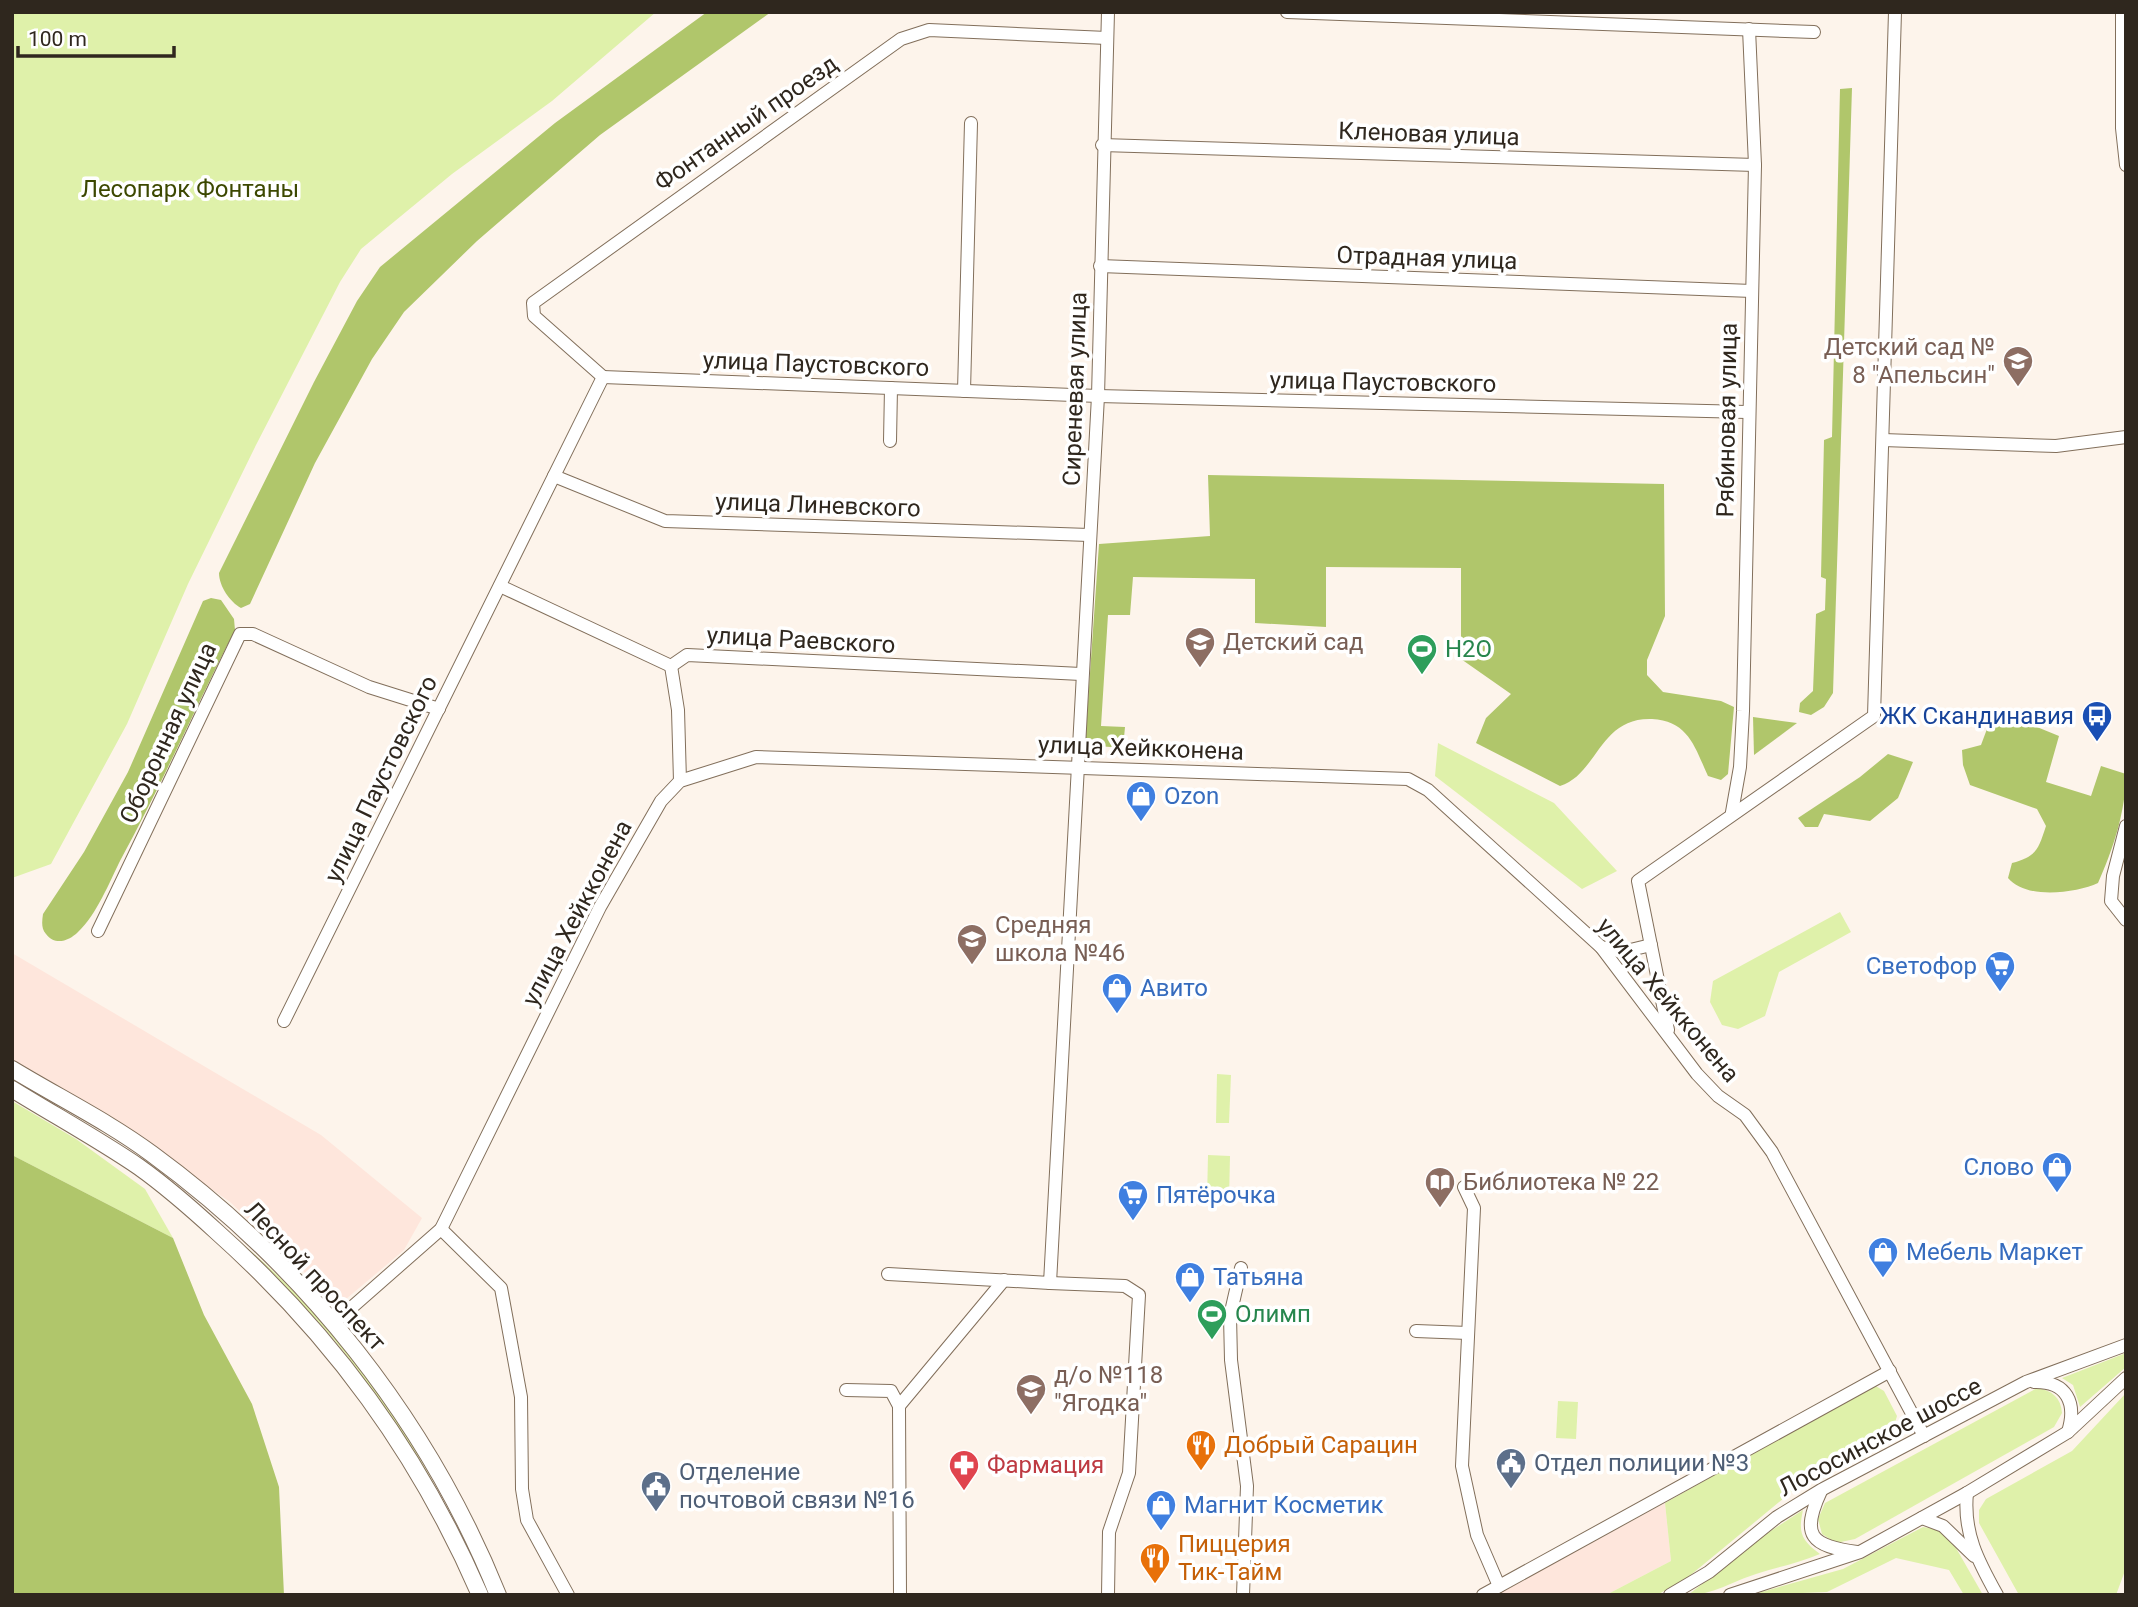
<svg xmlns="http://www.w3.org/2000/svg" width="2138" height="1607" font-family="Roboto,sans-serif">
  <rect width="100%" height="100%" fill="#fdf4eb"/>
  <g fill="#fee6dc">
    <polygon points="12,953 321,1135 422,1218 404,1250 339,1305 230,1202 127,1131 12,1065"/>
    <polygon points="1665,1503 1671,1561 1606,1595 1496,1595"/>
  </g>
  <g fill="#dff1aa">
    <polygon points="12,12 656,12 552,101 452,174 361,249 340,282 256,445 188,584 127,724 51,864 12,878"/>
    <polygon points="1438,743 1554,803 1617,871 1582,889 1435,776"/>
    <polygon points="1840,912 1851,932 1779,972 1765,1016 1738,1029 1722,1025 1710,1002 1713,981"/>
    <polygon points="1217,1074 1231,1075 1229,1123 1216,1123"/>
    <polygon points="12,1101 76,1139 145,1189 173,1238 12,1155"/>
    <polygon points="1208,1155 1230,1156 1229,1200 1207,1199"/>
    <path d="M 181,1191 C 232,1235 286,1278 330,1330 C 395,1406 443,1495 485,1585 L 482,1587 C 443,1512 406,1438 357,1369 C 308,1302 242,1247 181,1191 Z"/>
    <polygon points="2126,1353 2126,1367 2080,1407 2073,1385 2062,1378"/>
    <polygon points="1874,1385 1884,1391 1897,1416 1891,1436 1801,1484 1687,1578 1657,1595 1606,1595 1671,1561 1665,1503"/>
    <path d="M 2037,1388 C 2052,1390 2061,1398 2062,1413 L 2054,1427 L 1855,1539 L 1836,1543 L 1822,1534 L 1818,1519 L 1825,1503 Z"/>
    <polygon points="2126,1393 2126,1568 2116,1595 2019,1595 1979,1523 1979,1510 1986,1499 2072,1451"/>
    <polygon points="1558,1401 1578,1402 1576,1439 1556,1438"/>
    <path d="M 1803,1510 C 1798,1533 1801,1540 1820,1554 C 1799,1563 1778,1567 1756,1574 C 1733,1581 1713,1595 1688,1595 L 1766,1534 Z"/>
    <polygon points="1923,1527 1940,1530 1956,1548 1983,1595 1964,1595 1949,1570 1896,1558 1827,1592 1751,1595 1843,1569"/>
  </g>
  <g fill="#b0c66b">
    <path d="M 707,12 L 771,12 L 600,135 L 477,241 L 404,312 L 372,359 L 315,463 L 250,604 L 241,608 C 230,602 219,586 219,573 L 314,382 L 357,301 L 380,267 L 555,123 Z"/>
    <polygon points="1852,88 1833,693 1824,707 1811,715 1799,712 1800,703 1813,691 1816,614 1825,610 1826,579 1821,577 1824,440 1832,437 1840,89"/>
    <path d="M 1208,475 L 1664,484 L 1665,616 L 1647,660 L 1647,675 L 1663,692 L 1721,701 L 1734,707 L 1728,774 L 1721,780 L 1708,776 C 1695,748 1689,721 1652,719 C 1599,717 1598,774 1560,786 L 1476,743 L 1486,718 L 1511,694 L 1461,659 L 1461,568 L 1326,567 L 1326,627 L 1255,623 L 1255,579 L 1133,577 L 1130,615 L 1108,615 L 1101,726 L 1125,727 L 1123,748 L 1085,745 L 1099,544 L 1210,536 Z"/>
    <path d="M 211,598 L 221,600 L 234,619 L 235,630 C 196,706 162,784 121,859 C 109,883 97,914 78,932 C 69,941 55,946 46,934 C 41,929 42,921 43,914 L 84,852 L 128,772 L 203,601 Z"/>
    <path d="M 2008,715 L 2059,736 L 2046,782 L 2091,796 L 2101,766 L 2126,774 C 2126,810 2113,850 2098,883 C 2076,893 2026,900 2008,878 L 2012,863 C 2037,856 2038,850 2046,826 L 2037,809 L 1970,785 L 1963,765 L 1962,750 L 1981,745 L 1990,721 Z"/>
    <polygon points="1753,717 1797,723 1754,755"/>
    <polygon points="1888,754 1913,762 1898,798 1870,821 1824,814 1818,827 1805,827 1798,818 1860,777"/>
    <polygon points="12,1155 173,1238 204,1315 252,1404 279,1487 284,1595 12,1595"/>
  </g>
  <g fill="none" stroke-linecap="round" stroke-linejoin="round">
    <g stroke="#826f5b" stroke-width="14">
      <g id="minor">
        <polyline points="1287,12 1814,32"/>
        <polyline points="2122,12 2122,128 2126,165"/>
        <polyline points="1102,145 1755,165"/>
        <polyline points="1100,266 1752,291"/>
        <polyline points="603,377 1098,396 1747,412"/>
        <polyline points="603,377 534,316 533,303 901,39 929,30 1107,38"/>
        <polyline points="964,391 971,123"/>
        <polyline points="1883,440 2056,446 2126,437"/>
        <polyline points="890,441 891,388"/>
        <polyline points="554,476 665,521 1089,535"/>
        <polyline points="500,586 671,666 687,655 1081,674"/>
        <polyline points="671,666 678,710 680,781"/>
        <polyline points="1732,812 1740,767 1743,711 1755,165 1749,29"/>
        <polyline points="2126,826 2113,876 2111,901 2126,920"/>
        <polyline points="98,931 240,634 253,634 369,687 439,709"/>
        <polyline points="1601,947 1622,952 1651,945"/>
        <polyline points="284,1021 603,377"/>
        <polyline points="1668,1030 1638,881 1874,716 1895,12"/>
        <polyline points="1464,1187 1474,1208 1462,1466 1477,1535 1499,1586"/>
        <polyline points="441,1229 501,1288 521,1397 522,1489 527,1520 568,1595"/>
        <polyline points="1241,1268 1230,1316 1231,1360 1247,1486 1243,1595"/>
        <polyline points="888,1274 1050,1283 1098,396 1108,12"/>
        <polyline points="1050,1283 1125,1286 1139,1295 1129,1473 1109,1532 1108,1595"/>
        <polyline points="334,1323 441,1229 600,907 661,801 680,781 756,757 1408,779 1428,790 1601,947 1697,1074 1718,1096 1745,1115 1772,1152 1924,1436"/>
        <polyline points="1416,1331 1468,1333"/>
        <path d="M 2034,1382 C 2067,1381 2077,1403 2068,1432"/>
        <polyline points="846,1390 891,1391 899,1406"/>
        <path d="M 1821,1491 C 1800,1536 1811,1546 1857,1552"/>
        <path d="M 1967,1493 C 1963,1533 1978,1561 1997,1595"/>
        <polyline points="1922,1518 1943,1526 1974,1556"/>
        <polyline points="900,1595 899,1406 1004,1280"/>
        <polyline points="1483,1595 1890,1371"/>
        <polyline points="1670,1595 1709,1572 1777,1517 1821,1490 2026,1382 2126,1345"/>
        <polyline points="1730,1595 1860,1552 1967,1493 2068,1432 2126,1378"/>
      </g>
    </g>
    <g stroke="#826f5b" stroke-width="18">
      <g id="major">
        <path d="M 12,1069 C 58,1097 109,1122 152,1154 C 305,1266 427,1419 498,1595"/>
        <path d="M 12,1089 C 54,1115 98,1139 139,1167 C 167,1187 192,1209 217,1232 C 332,1335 418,1452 480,1595"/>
      </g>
    </g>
    <use href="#minor" stroke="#fff" stroke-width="12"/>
    <use href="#major" stroke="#fff" stroke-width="16"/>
  </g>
  <defs>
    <g id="school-pin" transform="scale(1.575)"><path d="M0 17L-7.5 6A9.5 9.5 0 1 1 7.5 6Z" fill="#8d6e63" stroke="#fff"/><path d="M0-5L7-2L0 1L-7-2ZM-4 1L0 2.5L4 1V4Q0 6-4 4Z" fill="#fff"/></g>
    <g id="stadium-pin" transform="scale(1.575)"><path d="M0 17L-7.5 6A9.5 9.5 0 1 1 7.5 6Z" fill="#2e9e5b" stroke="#fff"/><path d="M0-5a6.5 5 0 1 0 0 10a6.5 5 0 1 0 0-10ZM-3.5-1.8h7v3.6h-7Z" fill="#fff"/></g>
    <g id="bus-pin" transform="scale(1.575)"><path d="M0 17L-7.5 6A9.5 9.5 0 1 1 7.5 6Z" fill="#1a4fb4" stroke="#fff"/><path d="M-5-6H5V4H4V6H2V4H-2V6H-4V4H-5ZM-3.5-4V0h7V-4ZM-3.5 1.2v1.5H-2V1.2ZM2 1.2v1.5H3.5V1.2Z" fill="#fff"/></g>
    <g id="shop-pin" transform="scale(1.575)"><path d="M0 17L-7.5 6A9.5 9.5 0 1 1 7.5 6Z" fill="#3f7fe0" stroke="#fff"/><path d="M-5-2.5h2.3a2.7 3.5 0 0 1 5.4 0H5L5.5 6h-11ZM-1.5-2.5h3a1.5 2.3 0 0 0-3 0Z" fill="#fff"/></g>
    <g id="supermarket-pin" transform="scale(1.575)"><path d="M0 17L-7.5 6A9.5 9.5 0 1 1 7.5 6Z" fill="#3f7fe0" stroke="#fff"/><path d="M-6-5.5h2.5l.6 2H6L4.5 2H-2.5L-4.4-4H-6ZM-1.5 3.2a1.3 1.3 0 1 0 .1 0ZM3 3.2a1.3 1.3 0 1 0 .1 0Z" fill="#fff"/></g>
    <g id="library-pin" transform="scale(1.575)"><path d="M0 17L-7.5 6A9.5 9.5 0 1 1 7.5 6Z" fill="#8d6e63" stroke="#fff"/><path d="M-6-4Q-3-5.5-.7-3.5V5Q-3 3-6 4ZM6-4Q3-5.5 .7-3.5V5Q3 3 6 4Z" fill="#fff"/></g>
    <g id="restaurant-pin" transform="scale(1.575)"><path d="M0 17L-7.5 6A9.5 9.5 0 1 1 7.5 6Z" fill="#e8710a" stroke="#fff"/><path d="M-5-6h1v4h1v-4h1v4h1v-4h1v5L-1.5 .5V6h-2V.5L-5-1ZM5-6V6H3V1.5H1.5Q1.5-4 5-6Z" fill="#fff"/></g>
    <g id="civic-pin" transform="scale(1.575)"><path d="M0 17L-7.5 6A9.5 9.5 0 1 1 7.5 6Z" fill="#5c6f8a" stroke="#fff"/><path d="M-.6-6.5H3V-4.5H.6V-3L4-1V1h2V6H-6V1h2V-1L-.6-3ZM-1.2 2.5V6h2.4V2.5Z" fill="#fff"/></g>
    <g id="pharmacy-pin" transform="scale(1.575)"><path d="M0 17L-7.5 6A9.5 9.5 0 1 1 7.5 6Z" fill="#e0444e" stroke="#fff"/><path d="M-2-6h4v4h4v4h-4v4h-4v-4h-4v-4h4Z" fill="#fff"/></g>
  </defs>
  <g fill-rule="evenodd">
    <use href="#school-pin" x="2018" y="361"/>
    <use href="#school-pin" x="1200" y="642"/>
    <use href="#stadium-pin" x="1422" y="649"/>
    <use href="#bus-pin" x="2097" y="716"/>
    <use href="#shop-pin" x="1141" y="796"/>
    <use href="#school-pin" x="972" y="939"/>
    <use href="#supermarket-pin" x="2000" y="966"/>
    <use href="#shop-pin" x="1117" y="988"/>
    <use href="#shop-pin" x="2057" y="1167"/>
    <use href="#library-pin" x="1440" y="1182"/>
    <use href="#supermarket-pin" x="1133" y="1195"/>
    <use href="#shop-pin" x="1883" y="1252"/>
    <use href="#shop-pin" x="1190" y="1277"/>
    <use href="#stadium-pin" x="1212" y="1314"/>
    <use href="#school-pin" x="1031" y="1389"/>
    <use href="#restaurant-pin" x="1201" y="1445"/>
    <use href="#civic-pin" x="1511" y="1463"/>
    <use href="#pharmacy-pin" x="964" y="1465"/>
    <use href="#civic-pin" x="656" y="1486"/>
    <use href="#shop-pin" x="1161" y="1505"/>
    <use href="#restaurant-pin" x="1155" y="1558"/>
  </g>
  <g text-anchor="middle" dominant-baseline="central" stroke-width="7" stroke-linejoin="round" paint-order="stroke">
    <g font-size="24" fill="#2f271e" stroke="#fff">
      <text transform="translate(746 123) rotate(-35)">Фонтанный проезд</text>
      <text transform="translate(1429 134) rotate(2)">Кленовая улица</text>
      <text transform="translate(1427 258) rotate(2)">Отрадная улица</text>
      <text transform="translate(816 364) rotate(2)">улица Паустовского</text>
      <text transform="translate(1383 382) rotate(1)">улица Паустовского</text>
      <text transform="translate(1075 389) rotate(-88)">Сиреневая улица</text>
      <text transform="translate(1727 420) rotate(-89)">Рябиновая улица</text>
      <text transform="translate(818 505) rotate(2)">улица Линевского</text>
      <text transform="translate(801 640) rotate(3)">улица Раевского</text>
      <text transform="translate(168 733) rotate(-65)">Оборонная улица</text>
      <text transform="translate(1141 748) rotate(2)">улица Хейкконена</text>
      <text transform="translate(381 779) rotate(-64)">улица Паустовского</text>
      <text transform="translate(577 913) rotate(-62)">улица Хейкконена</text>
      <text transform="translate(1668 1000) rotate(50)">улица Хейкконена</text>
      <text transform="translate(315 1276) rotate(47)">Лесной проспект</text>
      <text transform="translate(1880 1437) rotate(-28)">Лососинское шоссе</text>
    </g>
    <g font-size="24" fill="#3c4801" stroke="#fff">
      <text x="190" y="189">Лесопарк Фонтаны</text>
    </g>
    <g font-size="24" fill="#785e54" stroke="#fff" text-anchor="start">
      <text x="1995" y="347" text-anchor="end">Детский сад №<tspan x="1995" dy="28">8 "Апельсин"</tspan></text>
      <text x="1223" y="642">Детский сад</text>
      <text x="995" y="925">Средняя<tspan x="995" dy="28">школа №46</tspan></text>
      <text x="1463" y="1182">Библиотека № 22</text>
      <text x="1054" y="1375">д/о №118<tspan x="1054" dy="28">"Ягодка"</tspan></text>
    </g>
    <g font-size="24" fill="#27864d" stroke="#fff" text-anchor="start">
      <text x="1445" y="649">H2O</text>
      <text x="1235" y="1314">Олимп</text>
    </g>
    <g font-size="24" fill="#164399" stroke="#fff" text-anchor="end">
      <text x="2074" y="716">ЖК Скандинавия</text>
    </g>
    <g font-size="24" fill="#366cbe" stroke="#fff" text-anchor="start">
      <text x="1164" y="796">Ozon</text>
      <text x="1977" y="966" text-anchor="end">Светофор</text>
      <text x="1140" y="988">Авито</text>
      <text x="2034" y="1167" text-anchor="end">Слово</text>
      <text x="1156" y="1195">Пятёрочка</text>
      <text x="1906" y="1252">Мебель Маркет</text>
      <text x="1213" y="1277">Татьяна</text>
      <text x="1184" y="1505">Магнит Косметик</text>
    </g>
    <g font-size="24" fill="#c56008" stroke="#fff" text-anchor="start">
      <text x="1224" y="1445">Добрый Сарацин</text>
      <text x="1178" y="1544">Пиццерия<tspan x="1178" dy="28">Тик-Тайм</tspan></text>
    </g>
    <g font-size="24" fill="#4e5e75" stroke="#fff" text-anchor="start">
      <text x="1534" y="1463">Отдел полиции №3</text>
      <text x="679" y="1472">Отделение<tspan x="679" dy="28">почтовой связи №16</tspan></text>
    </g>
    <g font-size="24" fill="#be3a42" stroke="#fff" text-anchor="start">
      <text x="987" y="1465">Фармация</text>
    </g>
  </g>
  <rect width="2138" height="1607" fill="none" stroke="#2f271e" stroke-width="28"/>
  <path d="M18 46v10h156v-10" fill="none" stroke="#2f271e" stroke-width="3.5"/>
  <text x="28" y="46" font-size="21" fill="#2f271e" stroke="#ffffff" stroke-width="5" paint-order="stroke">100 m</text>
</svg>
